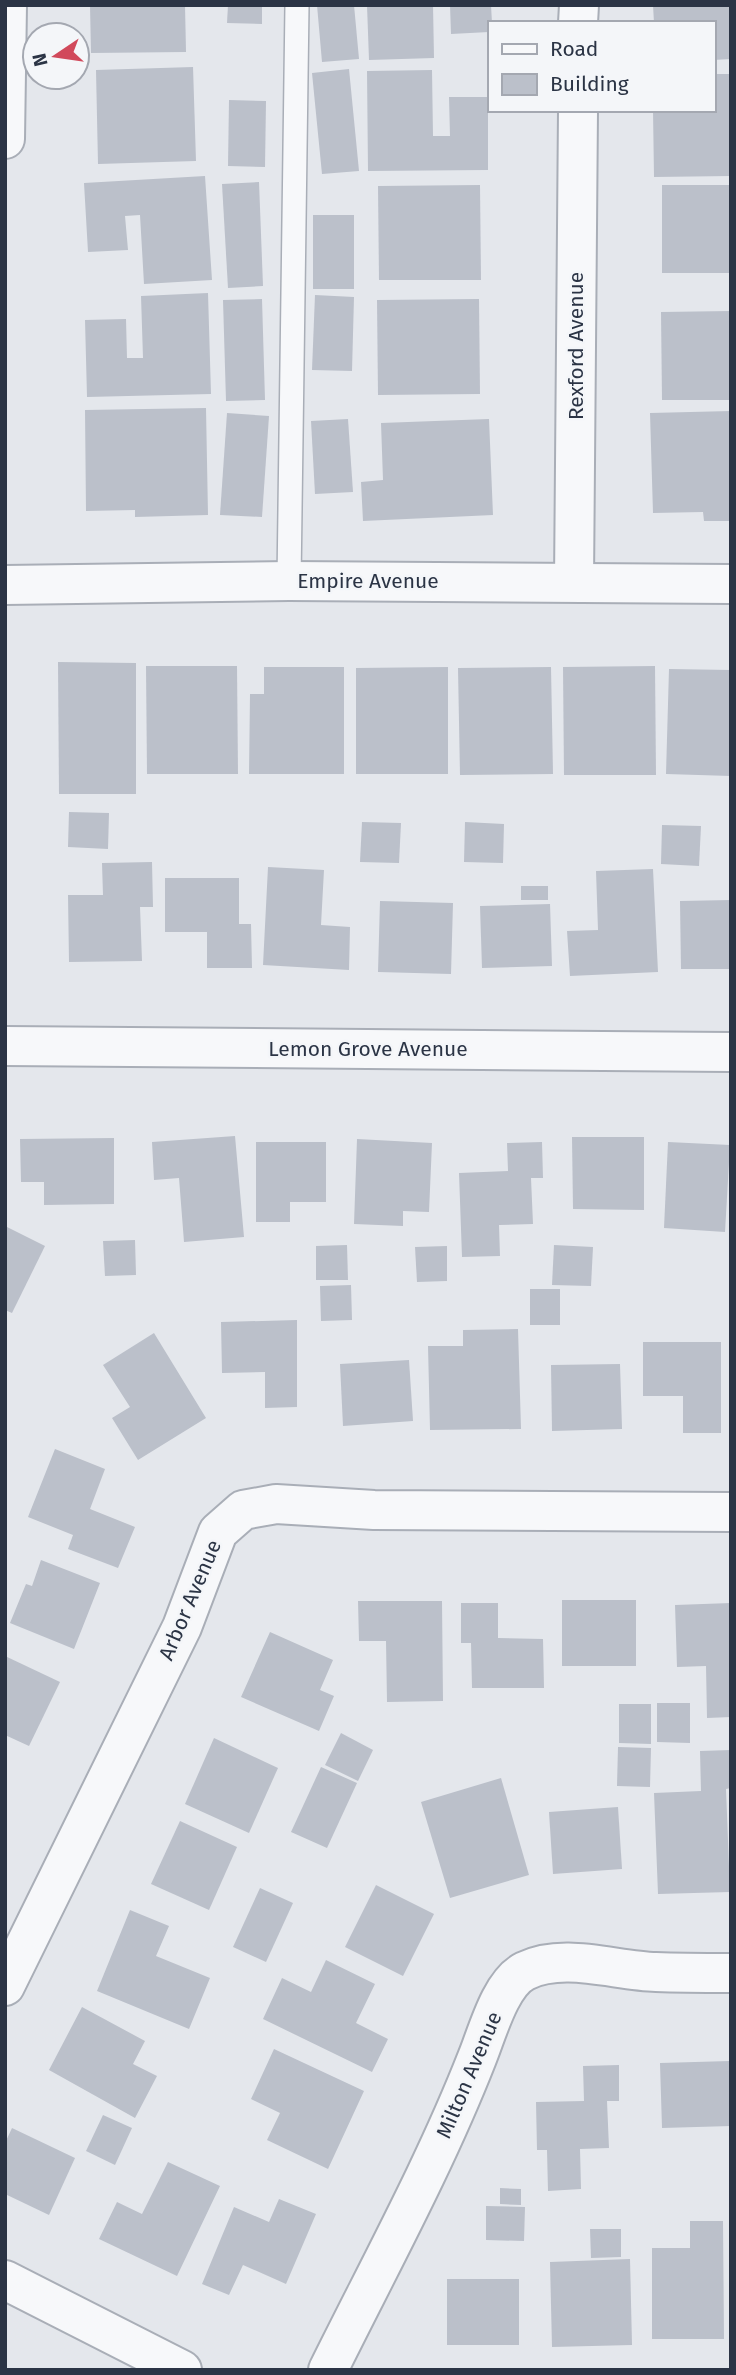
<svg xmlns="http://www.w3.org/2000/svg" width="736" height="2375" font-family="'Fira Sans',sans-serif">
  <rect width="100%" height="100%" fill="#e4e7ec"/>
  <g fill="#bbc0ca">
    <polygon points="90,5 185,5 186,52 91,53"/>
    <polygon points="228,5 262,5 262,24 227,23"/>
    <polygon points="317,5 354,5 359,59 322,62"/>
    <polygon points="367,5 433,5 434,58 369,60"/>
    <polygon points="450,5 491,5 492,23 489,23 489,32 451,34"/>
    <polygon points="653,5 731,5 731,59 713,60 713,23 654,23"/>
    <polygon points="193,67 196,161 98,164 96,70"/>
    <polygon points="349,69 359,171 322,174 312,73"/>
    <polygon points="432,70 433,136 450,136 449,97 488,97 488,170 368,171 367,71"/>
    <polygon points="713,74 731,74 731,176 654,177 653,110 713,110"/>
    <polygon points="229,100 266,101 265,167 228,166"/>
    <polygon points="205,176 212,280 144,284 140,215 125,216 128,250 88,252 84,183"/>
    <polygon points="259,182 263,286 228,288 222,184"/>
    <polygon points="480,185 481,280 379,280 378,186"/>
    <rect x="662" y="185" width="69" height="88"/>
    <rect x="313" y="215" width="41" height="74"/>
    <polygon points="208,293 211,394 87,397 85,320 126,319 127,358 143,358 141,296"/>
    <polygon points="315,295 354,297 352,371 312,370"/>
    <polygon points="262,299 265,400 226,401 223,300"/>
    <polygon points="479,299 480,394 378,395 377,300"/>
    <polygon points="731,311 731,400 662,400 661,312"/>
    <polygon points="206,408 208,515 135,517 135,510 86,511 85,410"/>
    <polygon points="731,411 731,521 704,521 703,512 653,513 650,413"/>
    <polygon points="227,413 269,416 262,517 220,515"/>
    <polygon points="348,419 353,492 315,494 311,421"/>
    <polygon points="489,419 493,515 363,521 361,482 383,480 381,423"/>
    <polygon points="58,662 136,663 136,794 59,794"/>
    <polygon points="146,666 237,666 238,774 147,774"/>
    <polygon points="655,666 656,775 564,775 563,667"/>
    <polygon points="264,667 344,667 344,774 249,774 250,694 264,694"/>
    <polygon points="448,667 448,774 356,774 356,668"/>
    <polygon points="551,667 553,774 460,775 458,668"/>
    <polygon points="669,669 731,670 731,776 666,774"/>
    <polygon points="69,812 109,813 108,849 68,847"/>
    <polygon points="362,822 401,823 399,863 360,862"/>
    <polygon points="465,822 504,824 503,863 464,862"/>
    <polygon points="662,825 701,826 699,866 661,864"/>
    <polygon points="152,862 153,907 140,907 142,961 69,962 68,895 103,895 102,863"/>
    <polygon points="268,867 324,870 321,925 350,927 349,970 263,965"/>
    <polygon points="653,869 658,972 570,976 567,931 598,930 596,871"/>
    <polygon points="165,878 239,878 239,924 251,924 252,968 207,968 207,932 165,932"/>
    <rect x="521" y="886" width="27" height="14"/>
    <polygon points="731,900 731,969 681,969 680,901"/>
    <polygon points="380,901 453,903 451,974 378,972"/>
    <polygon points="550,904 552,966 482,968 480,906"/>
    <polygon points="235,1136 244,1237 184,1242 179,1178 154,1180 152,1142"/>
    <polygon points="572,1137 644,1137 644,1210 573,1209"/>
    <polygon points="114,1138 114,1204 44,1205 44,1182 21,1182 20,1139"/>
    <polygon points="357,1139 432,1143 429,1212 403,1211 403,1226 354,1224"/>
    <polygon points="256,1142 326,1142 326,1202 290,1202 290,1222 256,1222"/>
    <polygon points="542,1142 543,1178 531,1178 533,1224 499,1225 500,1256 462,1257 459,1173 508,1171 507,1143"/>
    <polygon points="668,1142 730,1145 725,1232 664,1228"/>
    <polygon points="5,1226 45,1246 12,1313 5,1310"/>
    <polygon points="135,1240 136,1275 105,1276 103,1241"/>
    <polygon points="347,1245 348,1280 316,1280 316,1246"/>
    <polygon points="554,1245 593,1247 591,1286 552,1285"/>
    <polygon points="447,1246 447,1281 417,1282 415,1247"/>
    <polygon points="351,1285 352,1320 321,1321 320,1286"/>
    <rect x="530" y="1289" width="30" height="36"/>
    <polygon points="297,1320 297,1407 265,1408 265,1372 222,1373 221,1322"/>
    <polygon points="518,1329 521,1429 430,1430 428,1346 463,1346 463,1330"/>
    <polygon points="154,1333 206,1418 138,1460 112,1418 130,1407 103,1365"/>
    <polygon points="643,1342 721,1342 721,1433 683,1433 683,1396 643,1396"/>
    <polygon points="409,1360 413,1421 343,1426 340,1364"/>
    <polygon points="620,1364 622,1429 552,1431 551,1365"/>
    <polygon points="55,1449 105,1469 90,1509 135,1527 118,1568 68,1549 73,1535 28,1517"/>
    <polygon points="41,1560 100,1583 74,1649 10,1623 26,1584 32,1586"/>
    <rect x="562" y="1600" width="74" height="66"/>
    <polygon points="358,1601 442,1601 443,1701 387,1702 386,1641 359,1641"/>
    <polygon points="461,1603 498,1603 498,1638 543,1639 544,1688 472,1688 471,1643 461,1643"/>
    <polygon points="731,1603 731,1717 707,1718 706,1666 677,1667 675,1605"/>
    <polygon points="270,1632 333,1660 320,1690 334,1696 319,1731 241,1697"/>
    <polygon points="5,1656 60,1682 29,1746 5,1735"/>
    <polygon points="657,1703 690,1703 690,1743 657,1742"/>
    <polygon points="619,1704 651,1704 651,1744 619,1743"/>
    <polygon points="341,1733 373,1750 358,1781 325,1765"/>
    <polygon points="214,1738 278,1768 249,1833 185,1804"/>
    <polygon points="618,1747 651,1748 650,1787 617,1786"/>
    <polygon points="731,1750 731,1788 726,1789 730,1892 658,1894 654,1793 701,1791 700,1751"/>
    <polygon points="321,1767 357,1783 327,1848 291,1832"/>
    <polygon points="501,1778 529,1875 450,1898 421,1802"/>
    <polygon points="618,1807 622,1869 553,1874 549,1812"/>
    <polygon points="180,1821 237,1847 209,1910 151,1884"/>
    <polygon points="376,1885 434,1914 403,1976 345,1947"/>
    <polygon points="260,1888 293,1903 266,1962 233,1947"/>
    <polygon points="130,1910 169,1926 156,1956 210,1978 189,2029 97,1991"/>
    <polygon points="326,1960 375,1984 356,2023 388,2039 372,2072 263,2019 282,1978 311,1992"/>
    <polygon points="82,2007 145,2041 133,2064 157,2076 135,2118 49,2070"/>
    <polygon points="274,2049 364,2091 328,2169 267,2140 280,2113 251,2099"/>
    <polygon points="730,2061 731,2126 662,2128 660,2063"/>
    <polygon points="619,2065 619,2101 607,2101 609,2148 580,2149 581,2189 548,2191 547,2150 537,2150 536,2102 584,2101 583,2066"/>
    <polygon points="103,2115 132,2128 115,2165 86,2151"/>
    <polygon points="12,2128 75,2158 49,2215 5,2194 5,2143"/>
    <polygon points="168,2162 220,2186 177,2276 99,2239 117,2202 142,2214"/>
    <polygon points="500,2188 521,2189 521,2205 500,2204"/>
    <polygon points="279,2199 316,2214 286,2284 243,2265 229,2295 202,2284 234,2207 269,2222"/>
    <polygon points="486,2206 525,2207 524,2241 486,2240"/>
    <polygon points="690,2221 723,2221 724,2339 652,2339 652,2248 690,2248"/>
    <polygon points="590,2229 621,2229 621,2257 591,2258"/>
    <polygon points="630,2259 632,2345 552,2347 550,2262"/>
    <rect x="447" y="2279" width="72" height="66"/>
  </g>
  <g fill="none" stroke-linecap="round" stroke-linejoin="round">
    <g stroke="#a9aeb7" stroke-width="26">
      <polyline id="service" points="289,581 297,5"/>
    </g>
    <g stroke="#a9aeb7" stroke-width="42">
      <g id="minor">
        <polyline points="578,23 579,5"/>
        <polyline points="5,139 7,5"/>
        <polyline points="574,582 578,110"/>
        <polyline points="5,585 289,581 731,584"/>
        <polyline points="5,1046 731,1052"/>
        <polyline points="5,1986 182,1627 218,1532 243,1510 276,1504 374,1510 731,1512"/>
        <polyline points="5,2280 182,2370"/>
        <path d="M 328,2370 C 379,2267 435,2165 477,2058 C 487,2034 500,1983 525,1971 C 564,1952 615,1971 656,1972 C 681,1973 706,1973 731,1973"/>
      </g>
    </g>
    <use href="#service" stroke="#f7f8fa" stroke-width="23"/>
    <use href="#minor" stroke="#f7f8fa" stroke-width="38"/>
  </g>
  <g text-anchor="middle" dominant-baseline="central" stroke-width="5" stroke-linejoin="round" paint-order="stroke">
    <g font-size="21" fill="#2b3445" stroke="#f4f6f9">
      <text transform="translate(576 346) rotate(-90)">Rexford Avenue</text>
      <text x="368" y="581">Empire Avenue</text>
      <text x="368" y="1049">Lemon Grove Avenue</text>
      <text transform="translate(190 1600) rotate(-67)">Arbor Avenue</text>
      <text transform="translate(469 2075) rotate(-67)">Milton Avenue</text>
    </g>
  </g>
  <rect width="736" height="2375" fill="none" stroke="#2b3445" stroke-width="14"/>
  <rect x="488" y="21" width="228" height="91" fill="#f4f6f9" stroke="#a4a8b1" stroke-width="2"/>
  <rect x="502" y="44" width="35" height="10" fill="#f7f8fa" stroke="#a4a8b1" stroke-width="2"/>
  <text x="550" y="56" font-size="21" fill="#2b3445">Road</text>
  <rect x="502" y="74" width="35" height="21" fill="#bbc0ca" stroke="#a4a8b1" stroke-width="2"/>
  <text x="550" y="91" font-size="21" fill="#2b3445">Building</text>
  <g transform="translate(56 56) rotate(257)"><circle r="33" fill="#f4f6f9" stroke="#a4a8b1" stroke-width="2"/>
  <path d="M0-5L12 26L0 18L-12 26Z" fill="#d1495b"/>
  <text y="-10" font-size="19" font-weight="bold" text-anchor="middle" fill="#2b3445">N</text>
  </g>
</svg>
